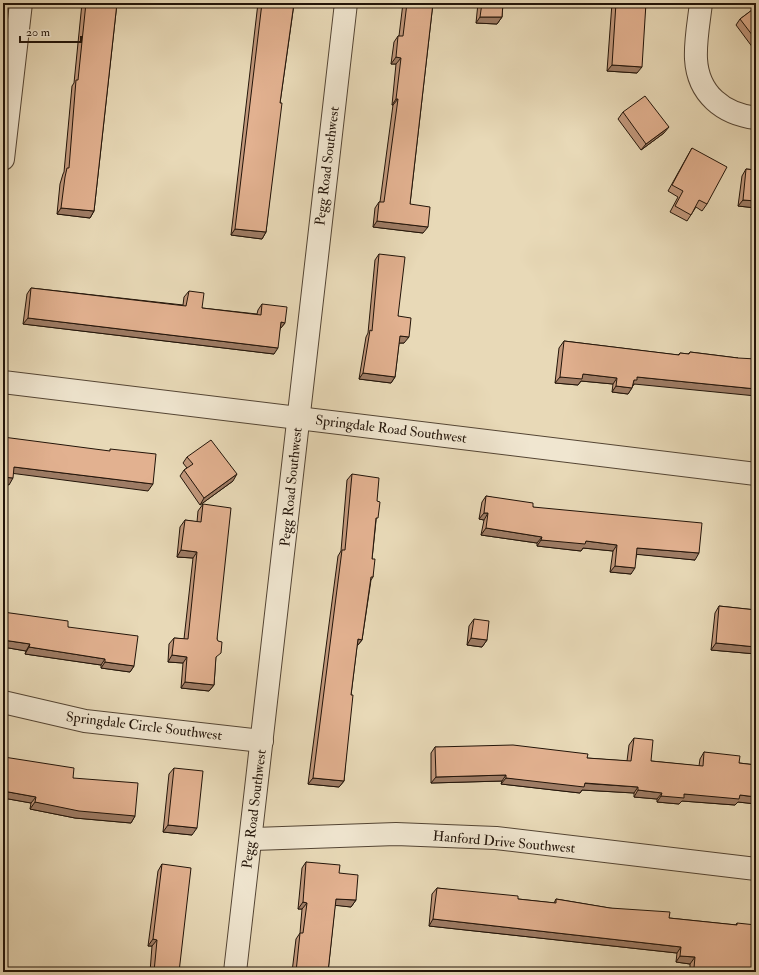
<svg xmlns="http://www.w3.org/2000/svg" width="759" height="975" font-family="'IM FELL Double Pica',serif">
  <rect width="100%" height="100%" fill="#e8d9b7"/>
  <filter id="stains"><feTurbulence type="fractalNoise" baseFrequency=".005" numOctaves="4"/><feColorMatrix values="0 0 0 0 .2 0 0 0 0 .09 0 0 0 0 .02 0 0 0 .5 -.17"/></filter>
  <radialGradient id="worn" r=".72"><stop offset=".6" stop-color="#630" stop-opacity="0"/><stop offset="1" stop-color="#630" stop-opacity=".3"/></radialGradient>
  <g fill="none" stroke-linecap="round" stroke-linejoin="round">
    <g stroke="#544534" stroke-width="24">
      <g id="minor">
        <path d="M 701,3 C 699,21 695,41 696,59 C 698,94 723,114 756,118"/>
        <polyline points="3,159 21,3"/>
        <polyline points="3,382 756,474"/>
        <polyline points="3,702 85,721 262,741"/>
        <polyline points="251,839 396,834 496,838 756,869"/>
        <polyline points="235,972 346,3"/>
      </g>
    </g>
    <use href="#minor" stroke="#f0e6d0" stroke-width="22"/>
  </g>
  <g fill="#c2987c" stroke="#221409">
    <polygon points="82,3 117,3 94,211 90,218 57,214 60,184 63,174 64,172 72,86 74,83"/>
    <polygon points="258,3 296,3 295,4 294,4 280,103 266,232 262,239 231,235"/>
    <polygon points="403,3 433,3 410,204 423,233 373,227 375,208 379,202 380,202 393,105 392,105 396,64 391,64 394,42 398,36 399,36"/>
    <polygon points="478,3 503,3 502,17 497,24 476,23"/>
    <polygon points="612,3 646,3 637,73 607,71"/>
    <polygon points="756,7 756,52 736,25 740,19"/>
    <polygon points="623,112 664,133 641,150 618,119"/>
    <polygon points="692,148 707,204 702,211 696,207 687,221 670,212 678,197 668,191 688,155"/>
    <polygon points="746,169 756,170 756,208 738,206 742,176"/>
    <polygon points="379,254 398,316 404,343 399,343 395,377 391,383 359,379 366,337 368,333 375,260"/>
    <polygon points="31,288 183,305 184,297 189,291 202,308 257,314 258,310 262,304 285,323 280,329 274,354 23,324 27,294"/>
    <polygon points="564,341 678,355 680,353 688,354 690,352 738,358 634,384 628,394 612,392 613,384 581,381 578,385 555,383 559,348"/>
    <polygon points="187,457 233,481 200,505 180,476 184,470 187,468 183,463"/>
    <polygon points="352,474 377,501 376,521 372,559 373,577 371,580 362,640 357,646 351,695 344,781 339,787 308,784 338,556 341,551 347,480"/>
    <polygon points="486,496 533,507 695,560 637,554 631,574 610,572 613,551 583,548 581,551 537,546 537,543 481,535 484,520 479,519 482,502"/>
    <polygon points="203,504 217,639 214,685 209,691 181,688 183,663 168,662 169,644 174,638 184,639 193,558 177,557 180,527 185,520 197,522 198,511"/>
    <polygon points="719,606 756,610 756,654 711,650 715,613"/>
    <polygon points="3,612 68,627 134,666 130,672 101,668 101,665 25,654 26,651 3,647"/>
    <polygon points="474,619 487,640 482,647 467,645 469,626"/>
    <polygon points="634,738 651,761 699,766 700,759 704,752 739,763 756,765 756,804 738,802 735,805 682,801 679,804 657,802 657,799 634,797 634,793 582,790 580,793 501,784 502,781 431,783 431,753 435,747 627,761 629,745"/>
    <polygon points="4,757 73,778 135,816 131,823 75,818 30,809 31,803 3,798 3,759"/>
    <polygon points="174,768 192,835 163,832 169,774"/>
    <polygon points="306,862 339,873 356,900 351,907 335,905 328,972 292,972 296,939 300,933 302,909 298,909 302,868"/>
    <polygon points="162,864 179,972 150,972 152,946 148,946 158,871"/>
    <polygon points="437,888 518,899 554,903 556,899 669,918 736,925 737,923 756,972 690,972 690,964 676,962 677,953 429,926 432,894"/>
  </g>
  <g fill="#9e7c65" stroke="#221409">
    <polygon points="480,17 502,17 497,24 476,23"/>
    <polygon points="396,57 401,58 396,64 391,64"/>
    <polygon points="612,65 642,67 637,73 607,71"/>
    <polygon points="396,99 398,99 393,105 392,105"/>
    <polygon points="669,127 664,133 641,150 646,144"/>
    <polygon points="743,200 756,201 756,208 738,206"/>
    <polygon points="61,208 94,211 90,218 57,214"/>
    <polygon points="377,221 428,227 423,233 373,227"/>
    <polygon points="235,229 266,232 262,239 231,235"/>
    <polygon points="28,318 278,348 274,354 23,324"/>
    <polygon points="281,322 285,323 280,329"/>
    <polygon points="400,336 409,337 404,343 396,343"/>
    <polygon points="363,373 395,377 391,383 359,379"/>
    <polygon points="583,374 617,378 613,384 581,381 578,385 555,383 560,377"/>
    <polygon points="637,377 756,389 756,396 634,384 632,387 634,380"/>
    <polygon points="616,386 632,388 628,394 612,392"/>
    <polygon points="14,467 153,484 148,491 10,473"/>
    <polygon points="237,474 233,481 200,505 204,498"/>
    <polygon points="3,477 13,478 9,485 3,484"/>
    <polygon points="484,513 488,513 484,520 479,519"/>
    <polygon points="486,528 542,537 537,543 481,535"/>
    <polygon points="541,540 586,541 617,545 613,551 583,548 581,551 537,546"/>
    <polygon points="637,548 699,553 695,560 633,554"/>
    <polygon points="181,550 197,552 193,558 177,557"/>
    <polygon points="615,566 635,568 631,574 610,572"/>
    <polygon points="471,638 487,640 482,647 467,645"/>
    <polygon points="358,639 362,640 357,646"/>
    <polygon points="3,640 30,644 26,651 3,647"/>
    <polygon points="716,643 756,647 756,654 711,650"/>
    <polygon points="29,647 105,659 101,665 25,654"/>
    <polygon points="172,655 187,657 183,663 168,662"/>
    <polygon points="105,662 134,666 130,672 101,668"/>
    <polygon points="185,682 214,685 209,691 181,688"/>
    <polygon points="506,775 502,781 431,783 436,777"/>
    <polygon points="313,778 344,781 339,787 308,784"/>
    <polygon points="506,778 638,787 634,793 582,790 580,793 501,784"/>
    <polygon points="638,790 662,793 657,799 634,797"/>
    <polygon points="3,791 36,797 31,803 3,798"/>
    <polygon points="684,794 740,795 756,797 756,804 738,802 735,805 682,801 679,804 657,802 661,796"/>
    <polygon points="35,802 135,816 131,823 75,818 30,809"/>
    <polygon points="168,825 197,828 192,835 163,832"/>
    <polygon points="336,899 356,900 351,907 332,905"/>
    <polygon points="303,902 307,903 302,909 298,909"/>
    <polygon points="433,919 681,947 677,953 429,926"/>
    <polygon points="153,939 157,940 152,946 148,946"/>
    <polygon points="680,956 695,957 690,964 676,962"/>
    <polygon points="694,968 728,971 727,972 691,972"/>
  </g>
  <g fill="#e2b190" stroke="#221409">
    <polygon points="86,3 117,3 94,211 61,208 65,177 67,168 69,168 76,80 78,80"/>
    <polygon points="262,3 294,3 280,103 282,103 266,232 235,229"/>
    <polygon points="407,3 433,3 410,204 430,207 428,227 377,221 379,202 384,202 398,99 396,99 401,58 396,57 398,36 403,36"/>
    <polygon points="482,3 503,3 502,17 480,17"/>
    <polygon points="616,3 646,3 642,67 612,65"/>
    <polygon points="756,7 756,40 740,19"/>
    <polygon points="645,96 669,127 646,144 623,112"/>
    <polygon points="692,148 727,167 707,204 699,200 691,215 675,206 683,191 672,185"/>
    <polygon points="746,169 756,170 756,201 743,200"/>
    <polygon points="379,254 405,257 398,316 411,318 409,337 400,336 395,377 363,373 370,330 372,331"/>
    <polygon points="31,288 186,306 189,291 204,293 202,308 261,315 262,304 287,307 285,323 281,322 278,348 28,318"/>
    <polygon points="564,341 679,355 680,353 689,354 690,352 738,358 756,359 756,389 637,377 637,380 634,380 632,388 616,386 617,378 583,374 582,379 560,377"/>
    <polygon points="3,437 110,451 110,449 156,454 153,484 14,467 13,478 3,477"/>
    <polygon points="211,440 237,474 204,498 184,470 193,464 187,457"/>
    <polygon points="352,474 379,478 377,501 380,502 378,518 376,518 372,559 375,559 373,577 371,577 362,640 358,639 351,695 353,695 344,781 313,778 342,550 345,550"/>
    <polygon points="486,496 533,503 533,507 702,523 699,553 637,548 635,568 615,566 617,545 586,541 585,544 541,540 542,537 486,528 488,513 484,513"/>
    <polygon points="203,504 231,508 217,639 218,641 222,642 221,653 216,657 214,685 185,682 187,657 172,655 174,638 188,639 197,552 181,550 185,520 201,522"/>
    <polygon points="719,606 756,610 756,647 716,643"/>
    <polygon points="3,612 68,621 68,627 138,636 134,666 105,662 105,659 29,647 30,644 3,640"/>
    <polygon points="474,619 489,621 487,640 471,638"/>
    <polygon points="634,738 653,740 651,761 703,766 704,752 740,756 739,763 756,765 756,797 740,795 739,799 684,794 684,798 661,796 662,793 638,790 638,787 585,783 584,787 506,778 506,775 436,777 435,747 513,745 588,754 587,758 631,761"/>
    <polygon points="4,757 74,768 73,778 138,783 135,816 79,811 35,802 36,797 3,791 3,763"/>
    <polygon points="174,768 203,771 197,828 168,825"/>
    <polygon points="306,862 340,865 339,873 358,875 356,900 336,899 328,972 296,972 300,933 303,933 307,903 303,902"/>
    <polygon points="162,864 191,868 179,972 154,972 157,940 153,939"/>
    <polygon points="437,888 518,896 518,899 556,903 556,899 610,908 670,912 669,918 737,925 737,923 756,925 756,972 728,972 728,971 694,968 695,957 680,956 681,947 433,919"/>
  </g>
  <g text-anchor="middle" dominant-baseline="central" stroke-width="3" stroke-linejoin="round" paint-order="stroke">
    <g font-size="14" fill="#221409" stroke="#f0e6d0">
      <text transform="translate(327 166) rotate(-83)">Pegg Road Southwest</text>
      <text transform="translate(391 429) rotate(7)">Springdale Road Southwest</text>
      <text transform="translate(291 487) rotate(-84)">Pegg Road Southwest</text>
      <text transform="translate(144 726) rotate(7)">Springdale Circle Southwest</text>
      <text transform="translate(254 809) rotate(-83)">Pegg Road Southwest</text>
      <text transform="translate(504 842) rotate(5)">Hanford Drive Southwest</text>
    </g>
  </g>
  <rect width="759" height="975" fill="none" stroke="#e8d9b7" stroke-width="16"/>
  <rect x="4" y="4" width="751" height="967" fill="none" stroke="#221409" stroke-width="2"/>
  <rect x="8" y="8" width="743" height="959" fill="none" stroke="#221409"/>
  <path d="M20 36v6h61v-6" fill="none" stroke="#221409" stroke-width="2"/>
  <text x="26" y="36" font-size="12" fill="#221409" stroke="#f0e6d0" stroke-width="3" paint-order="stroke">20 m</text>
  <rect width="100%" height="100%" filter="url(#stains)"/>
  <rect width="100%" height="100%" fill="url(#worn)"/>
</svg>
